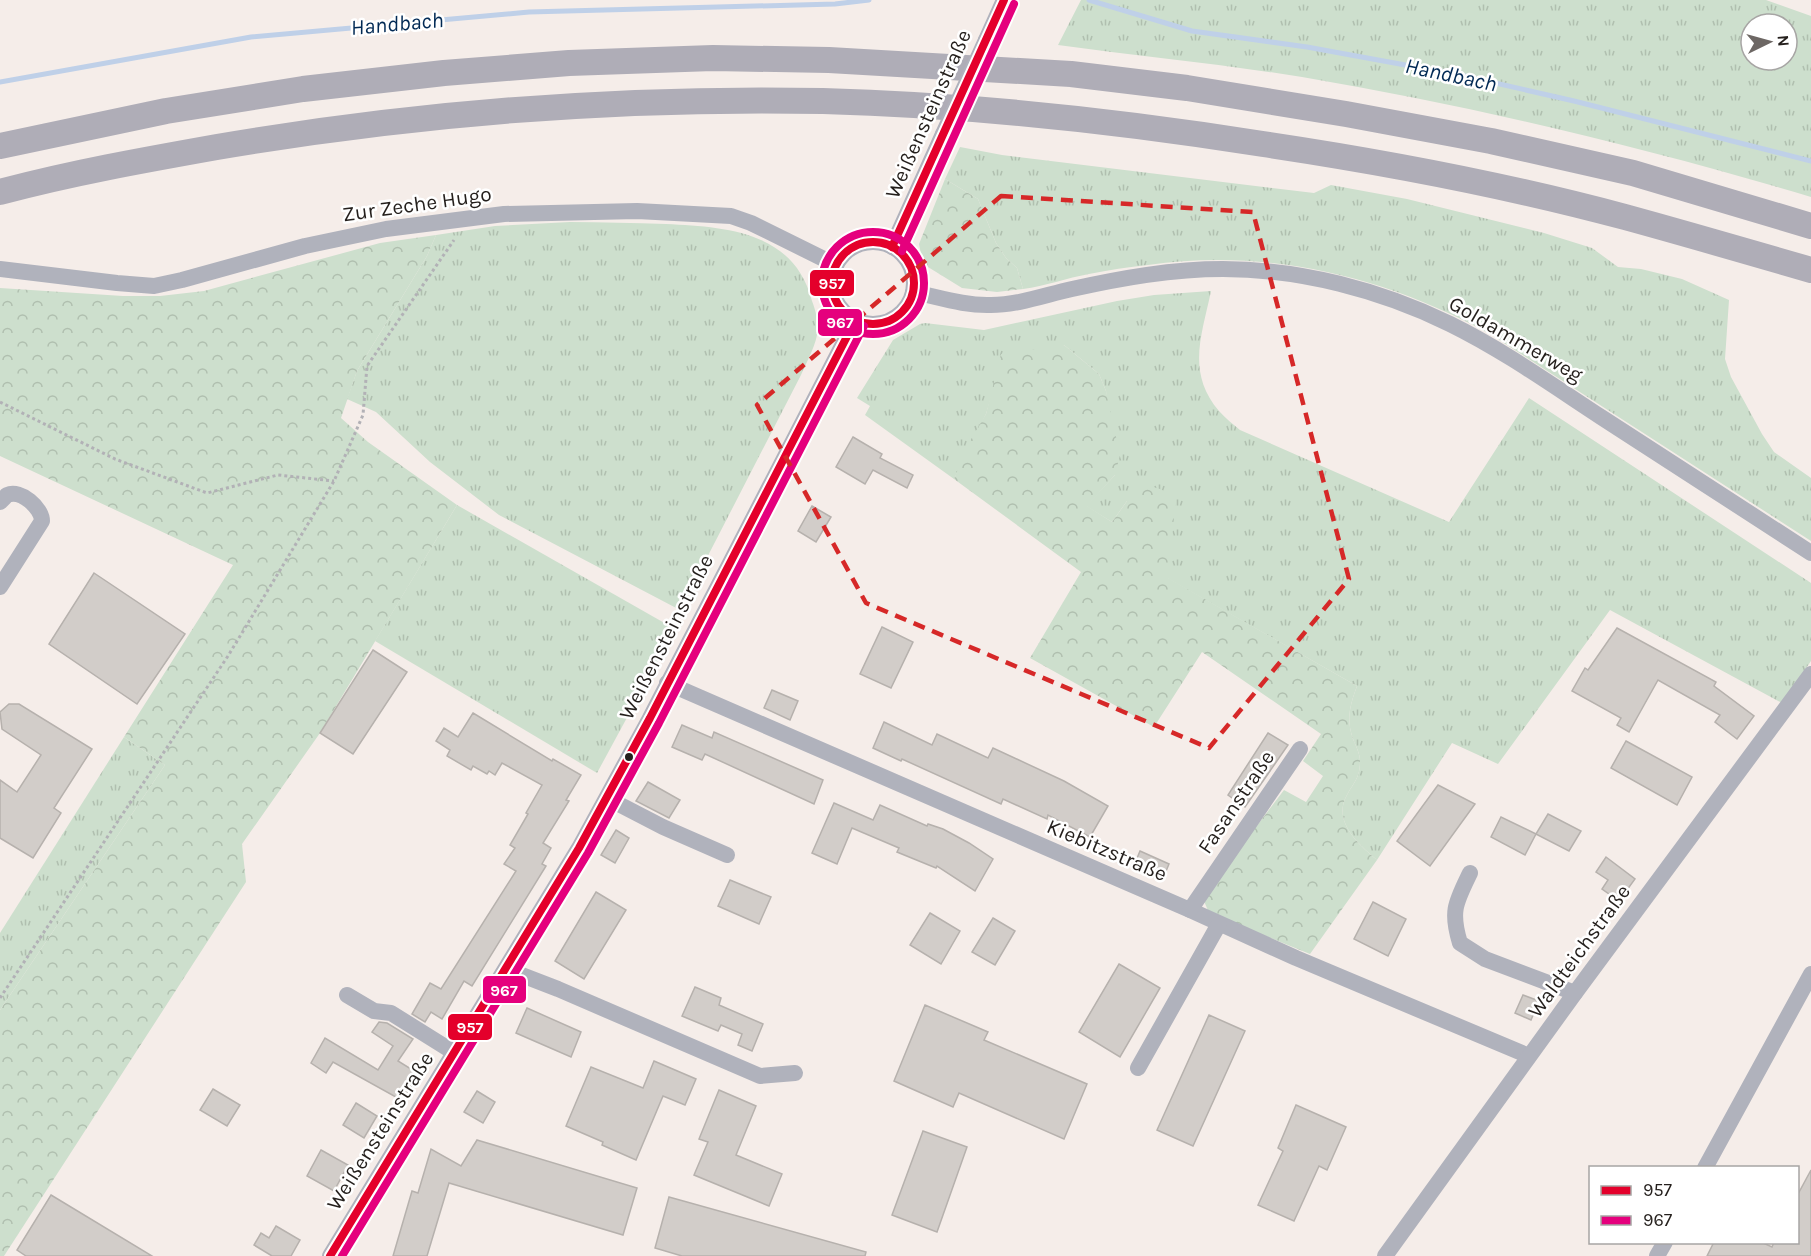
<svg xmlns="http://www.w3.org/2000/svg" width="1811" height="1256" font-family="Karla,sans-serif">
  <defs>
    <pattern id="grass-tufts" width="24" height="20" patternUnits="userSpaceOnUse" patternTransform="scale(1.5)"><rect width="24" height="20" fill="#cddfcd"/><path d="M3 7l-1-3M5 7V3M7 7l1-3M15 17l-1-3M17 17v-4M19 17l1-3" fill="none" stroke="#b0bfaf"/></pattern>
    <pattern id="forest-crowns" width="20" height="18" patternUnits="userSpaceOnUse" patternTransform="scale(1.5)"><rect width="20" height="18" fill="#cddfcd"/><path d="M2 6a3 3 0 1 1 6 0M12 15a3 3 0 1 1 6 0" fill="none" stroke="#b0bfaf"/></pattern>
  </defs>
  <rect width="100%" height="100%" fill="#f5ede9"/>
  <g fill="url(#grass-tufts)" fill-rule="evenodd">
    <path d="M 1081,0 L 1766,0 L 1811,16 L 1811,197 C 1644,147 1473,106 1302,77 C 1221,64 1139,56 1058,45 ZM 1751,24 L 1787,24 L 1787,60 L 1751,60 Z"/>
    <path d="M 960,147 L 1002,155 L 1314,193 L 1331,185 L 1407,199 L 1544,233 L 1592,248 L 1618,267 L 1641,269 L 1682,279 L 1729,300 L 1725,359 L 1731,377 L 1762,434 L 1774,452 L 1811,478 L 1811,541 L 1490,334 C 1384,276 1268,248 1148,265 C 1128,267 1109,270 1089,274 C 1067,278 1045,286 1023,289 L 1017,268 L 1006,258 L 996,243 L 978,199 L 945,179 Z"/>
    <path d="M 570,222 C 602,222 634,223 666,224 C 726,227 794,231 812,301 C 815,309 818,319 818,328 C 817,344 807,361 801,375 L 680,610 L 499,515 L 430,462 L 376,412 L 347,399 L 357,371 L 427,256 L 436,235 L 495,226 Z"/>
    <path d="M 1211,291 C 1202,335 1186,372 1219,411 C 1225,418 1233,424 1240,430 L 1449,522 L 1529,398 L 1811,583 L 1811,661 L 1782,703 L 1610,610 L 1498,764 L 1452,743 L 1377,860 C 1358,844 1332,821 1347,795 C 1354,782 1360,778 1360,761 C 1360,754 1356,746 1353,739 C 1346,719 1350,705 1357,686 L 1167,578 L 1127,501 L 1112,522 L 1086,506 L 1115,475 L 1106,391 L 1099,374 L 1064,345 L 991,397 L 986,414 L 954,479 L 865,415 L 870,406 L 857,398 L 893,340 L 920,324 L 925,323 L 984,330 L 1117,301 L 1154,295 Z"/>
    <polygon points="457,505 675,629 597,773 375,641"/>
    <polygon points="124,737 165,765 0,1010 0,933"/>
  </g>
  <g fill="url(#forest-crowns)">
    <polygon points="945,179 978,199 996,243 1006,258 1017,268 1023,289 997,292 962,288 928,267 921,254 919,244"/>
    <polygon points="436,235 427,256 357,371 341,418 368,442 457,505 320,733 242,844 246,882 4,1256 0,1256 0,1010 165,765 124,737 233,565 0,456 0,288 123,296 160,296 204,291 380,243"/>
    <path d="M 1064,345 L 1099,374 L 1106,391 L 1120,455 L 1115,475 L 1087,506 L 1112,522 L 1127,501 L 1146,485 L 1160,489 L 1176,497 L 1168,578 L 1357,686 C 1350,705 1346,719 1353,739 C 1356,746 1360,754 1360,761 C 1360,778 1354,782 1347,795 C 1332,821 1358,844 1377,860 L 1310,954 L 1209,913 L 1204,901 L 1206,893 L 1284,790 L 1306,802 L 1323,776 L 1303,761 L 1321,734 L 1202,652 L 1154,727 L 1030,658 L 1081,572 L 954,479 L 970,441 L 986,414 L 1001,354 Z"/>
  </g>
  <g fill="none" stroke-linecap="round" stroke-linejoin="round">
    <g stroke="#bfd0e8" stroke-width="5">
      <polyline points="1089,0 1192,31 1307,47 1460,75 1574,101 1811,161"/>
      <polyline points="0,82 251,37 529,12 835,4 869,0"/>
    </g>
  </g>
  <g fill="#d2cdc9" stroke="#b6b1ad" stroke-width="1.5">
    <polygon points="853,437 882,454 880,458 913,475 907,488 873,470 865,484 836,467"/>
    <polygon points="812,506 831,517 816,542 798,531"/>
    <polygon points="94,573 185,634 137,704 49,644"/>
    <polygon points="882,627 913,642 891,688 860,674"/>
    <polygon points="1617,628 1716,682 1714,686 1754,716 1737,739 1715,722 1720,715 1658,680 1629,732 1617,725 1621,718 1572,691 1585,668 1588,670"/>
    <polygon points="373,650 407,672 353,754 320,733"/>
    <polygon points="772,690 798,701 790,720 764,708"/>
    <polygon points="9,704 19,704 92,749 54,808 61,813 33,858 0,838 0,780 17,792 41,755 2,729 0,712"/>
    <polygon points="473,713 552,761 553,759 581,775 566,800 569,801 543,843 551,848 542,864 546,866 472,986 464,981 442,1019 431,1012 425,1022 412,1014 430,983 441,989 516,871 504,864 515,848 510,845 528,814 526,813 542,785 502,763 495,775 489,771 487,774 473,766 471,770 447,756 450,750 436,741 444,728 458,737"/>
    <polygon points="884,722 932,745 937,734 988,758 993,748 1064,781 1108,806 1090,837 1048,815 1047,819 1003,799 1001,804 902,759 901,761 873,748"/>
    <polygon points="682,725 712,738 714,732 823,780 814,804 705,754 702,760 672,747"/>
    <polygon points="1268,733 1288,745 1245,807 1228,795"/>
    <polygon points="1626,741 1692,777 1677,805 1611,768"/>
    <polygon points="648,782 680,800 669,818 636,801"/>
    <polygon points="1438,785 1475,804 1430,866 1397,841"/>
    <polygon points="834,803 873,820 880,805 927,826 928,824 943,829 969,843 993,859 975,891 937,866 936,868 897,852 899,848 852,828 837,864 812,853"/>
    <polygon points="1548,814 1581,831 1569,851 1536,834 1525,855 1491,837 1501,817 1536,834"/>
    <polygon points="616,830 629,838 615,863 601,855"/>
    <polygon points="1140,851 1169,864 1162,881 1133,868"/>
    <polygon points="1606,857 1635,879 1619,901 1602,889 1608,880 1596,872"/>
    <polygon points="730,880 771,897 759,924 718,906"/>
    <polygon points="596,892 626,910 584,979 555,961"/>
    <polygon points="1373,902 1406,919 1388,956 1354,939"/>
    <polygon points="930,913 960,931 941,964 910,945"/>
    <polygon points="993,918 1015,931 995,965 972,952"/>
    <polygon points="1119,964 1160,988 1120,1057 1079,1032"/>
    <polygon points="695,987 721,998 719,1005 763,1024 752,1051 738,1045 742,1034 721,1025 718,1031 682,1016"/>
    <polygon points="1523,995 1539,1001 1531,1020 1515,1013"/>
    <polygon points="925,1005 988,1032 984,1040 1087,1084 1064,1139 959,1093 953,1107 894,1081"/>
    <polygon points="527,1008 581,1032 571,1057 516,1033"/>
    <polygon points="1209,1015 1245,1031 1193,1146 1157,1130"/>
    <polygon points="379,1022 387,1023 413,1039 398,1061 419,1074 403,1101 333,1062 326,1073 311,1063 325,1038 378,1070 393,1046 372,1032"/>
    <polygon points="654,1061 696,1079 685,1105 663,1096 636,1160 602,1145 603,1142 566,1126 591,1067 643,1088"/>
    <polygon points="213,1089 240,1105 227,1126 200,1110"/>
    <polygon points="719,1090 756,1106 736,1155 782,1174 769,1206 694,1175 708,1142 699,1139"/>
    <polygon points="477,1091 495,1102 483,1123 464,1112"/>
    <polygon points="356,1103 377,1116 364,1138 343,1125"/>
    <polygon points="1296,1105 1346,1127 1327,1170 1319,1166 1294,1221 1258,1205 1283,1151 1278,1148"/>
    <polygon points="923,1131 967,1147 937,1232 892,1215"/>
    <polygon points="477,1140 637,1188 623,1235 449,1183 427,1256 393,1256 412,1191 418,1193 431,1149 461,1166"/>
    <polygon points="321,1150 348,1165 334,1191 307,1176"/>
    <polygon points="1811,1170 1811,1256 1707,1256 1714,1242 1761,1242 1772,1247 1774,1242 1797,1242 1797,1196"/>
    <polygon points="51,1195 152,1256 26,1256 17,1250"/>
    <polygon points="669,1197 866,1252 865,1256 682,1256 655,1248"/>
    <polygon points="276,1226 300,1240 291,1256 272,1256 254,1245 261,1233 269,1238"/>
  </g>
  <g fill="none" stroke-linecap="round" stroke-linejoin="round">
    <g stroke="#b2b1b6" stroke-width="3" stroke-dasharray="3 3" stroke-linecap="butt">
      <polyline points="0,402 115,459 207,493 278,475 334,481"/>
      <polyline points="0,998 228,656 334,481 363,415 367,366 454,240"/>
    </g>
    <g stroke="#b0b2bc" stroke-width="16">
      <polyline points="986,40 1004,0"/>
      <circle cx="873" cy="283" r="41"/>
      <polyline points="892,247 943,134"/>
      <polyline points="0,269 117,283 154,286 182,280 305,246 386,229 504,214 637,211 731,216 751,223 836,265"/>
      <path d="M 913,292 C 938,297 965,306 991,305 C 1018,305 1045,295 1072,289 C 1122,278 1172,269 1223,269 C 1300,269 1381,290 1450,324 C 1503,350 1552,385 1601,417 C 1671,462 1741,508 1811,553"/>
      <path d="M 0,502 C 1,501 6,496 7,495 C 21,489 42,508 42,521 L 0,587"/>
      <polyline points="667,683 1190,910 1296,958 1529,1056"/>
      <polyline points="607,798 663,827 727,855"/>
      <path d="M 1470,873 C 1456,902 1450,911 1460,943 L 1485,959 L 1575,993"/>
      <polyline points="1190,910 1300,749"/>
      <polyline points="506,969 558,989 760,1076 795,1073"/>
      <polyline points="347,995 374,1011 391,1013 455,1053"/>
      <polyline points="1138,1068 1219,924"/>
      <polyline points="1705,1168 1811,974"/>
      <polyline points="330,1256 579,848 650,718 855,321"/>
      <polyline points="1385,1256 1575,993 1811,674"/>
      <polyline points="1657,1256 1665,1242"/>
    </g>
    <g stroke="#afadb7" stroke-width="26">
      <polyline points="0,146 166,111 303,89 444,73 569,63 713,58 829,60 1071,74 1187,88 1346,114 1491,141 1633,173 1811,226"/>
      <path d="M 0,192 C 71,173 144,160 217,147 C 417,113 620,97 823,101 C 970,105 1118,121 1263,144 C 1384,162 1506,185 1625,217 C 1687,234 1749,252 1811,270"/>
    </g>
    <polyline stroke="#b0b2bc" stroke-width="16" points="943,134 986,40"/>
    <g stroke="#fff" stroke-width="12">
      <g id="bus-1">
        <circle cx="873" cy="283" r="41"/>
        <polyline points="892,247 1004,0"/>
        <polyline points="330,1256 579,848 650,718 855,321"/>
      </g>
    </g>
    <g stroke="#fff" stroke-width="12">
      <g id="bus-2">
        <circle cx="873" cy="283" r="51"/>
        <polyline points="902,251 1014,4"/>
        <polyline points="342,1256 588,853 659,723 864,326"/>
      </g>
    </g>
    <use href="#bus-1" stroke="#e4002b" stroke-width="8"/>
    <use href="#bus-2" stroke="#e5007d" stroke-width="8"/>
  </g>
  <path fill="none" stroke="#d62828" stroke-width="4.5" stroke-dasharray="12 8" stroke-linejoin="round" d="M 1001,196 L 1253,212 L 1349,579 L 1209,748 L 866,603 L 757,405 Z"/>
  <circle fill="#241f1c" stroke="#fff" stroke-width="2" cx="629" cy="757" r="5"/>
  <g text-anchor="middle" dominant-baseline="central" stroke-width="5" stroke-linejoin="round" paint-order="stroke">
    <g font-size="21" fill="#241f1c" stroke="#fff">
      <text transform="translate(928 114) rotate(-66)">Weißensteinstraße</text>
      <text transform="translate(417 204) rotate(-8)">Zur Zeche Hugo</text>
      <text transform="translate(1516 339) rotate(30)">Goldammerweg</text>
      <text transform="translate(666 637) rotate(-63)">Weißensteinstraße</text>
      <text transform="translate(1236 802) rotate(-56)">Fasanstraße</text>
      <text transform="translate(1107 850) rotate(23)">Kiebitzstraße</text>
      <text transform="translate(1579 951) rotate(-54)">Waldteichstraße</text>
      <text transform="translate(380 1131) rotate(-58)">Weißensteinstraße</text>
    </g>
    <g font-size="22" font-style="italic" fill="#012954" stroke="#fff">
      <text transform="translate(397 24) rotate(-5)">Handbach</text>
      <text transform="translate(1451 75) rotate(12)">Handbach</text>
    </g>
  </g>
  <g stroke="#fff" stroke-width="2">
    <rect x="809" y="269" width="46" height="28" rx="6" fill="#e4002b"/>
    <rect x="817" y="308" width="46" height="29" rx="6" fill="#e5007d"/>
    <rect x="482" y="975" width="45" height="29" rx="6" fill="#e5007d"/>
    <rect x="447" y="1013" width="46" height="28" rx="6" fill="#e4002b"/>
  </g>
  <g font-size="16" text-anchor="middle" font-weight="bold" fill="#fff">
    <text x="832" y="289">957</text>
    <text x="840" y="328">967</text>
    <text x="504" y="996">967</text>
    <text x="470" y="1033">957</text>
  </g>
  <rect x="1589" y="1166" width="210" height="78" fill="#ffffff" stroke="#a7a5a4" stroke-width="1.5"/>
  <rect x="1601" y="1186" width="30" height="9" fill="#e4002b" stroke="#a7a5a4" stroke-width="1.5"/>
  <text x="1643" y="1196" font-size="18" fill="#241f1c">957</text>
  <rect x="1601" y="1216" width="30" height="9" fill="#e5007d" stroke="#a7a5a4" stroke-width="1.5"/>
  <text x="1643" y="1226" font-size="18" fill="#241f1c">967</text>
  <g transform="translate(1769 42) rotate(85)"><circle r="28" fill="#ffffff" stroke="#a7a5a4" stroke-width="1.5"/>
  <path d="M0-4.5L10 22L0 15L-10 22Z" fill="#6d6764"/>
  <text y="-9" font-size="16" font-weight="bold" text-anchor="middle" fill="#241f1c">N</text>
  </g>
</svg>
